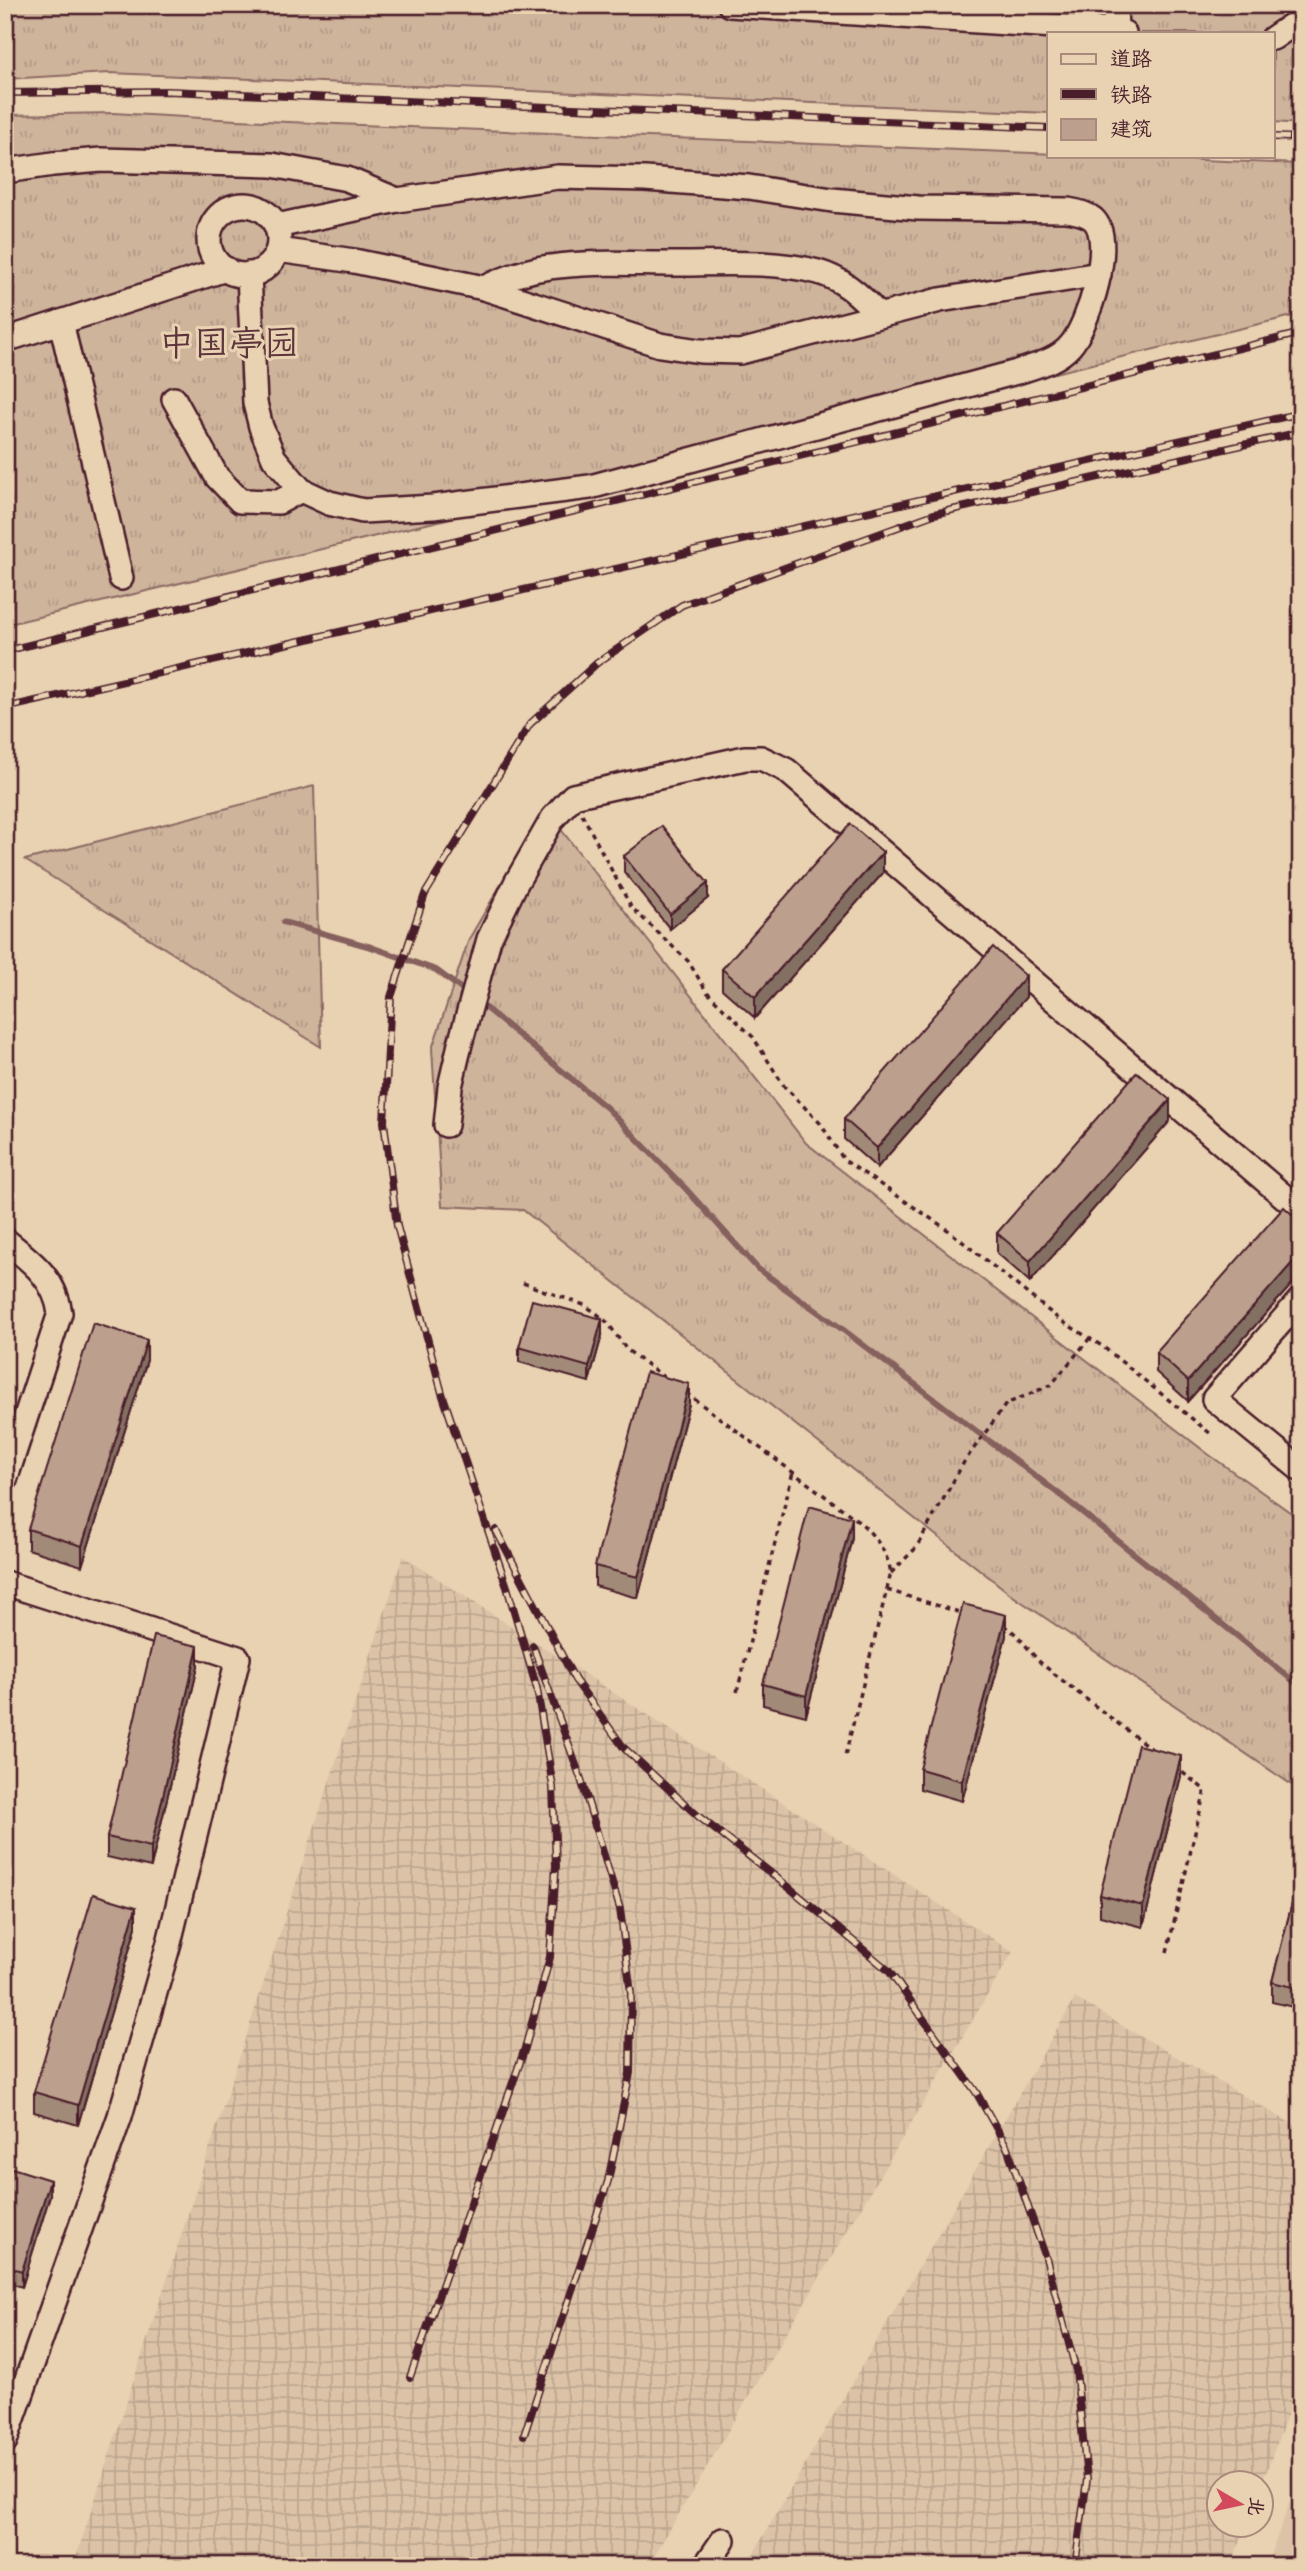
<svg xmlns="http://www.w3.org/2000/svg" width="1306" height="2571" font-family="Caveat,'LXGW WenKai TC',sans-serif">
  <defs>
    <pattern id="industrial-grid" width="8" height="8" patternUnits="userSpaceOnUse" patternTransform="scale(1.75)"><rect width="8" height="8" fill="#dcc3a7"/><path d="M0 4h8M4 0v8" fill="none" stroke="#bea790"/></pattern>
    <pattern id="grass-tufts" width="24" height="20" patternUnits="userSpaceOnUse" patternTransform="scale(1.75)"><rect width="24" height="20" fill="#cfb49c"/><path d="M3 7l-1-3M5 7V3M7 7l1-3M15 17l-1-3M17 17v-4M19 17l1-3" fill="none" stroke="#b39a87"/></pattern>
  </defs>
  <rect width="100%" height="100%" fill="#e9d2b2"/>
  <filter id="ink" filterUnits="userSpaceOnUse"><feTurbulence type="fractalNoise" baseFrequency=".0143" numOctaves="2"/><feDisplacementMap in="SourceGraphic" scale="14" xChannelSelector="R" yChannelSelector="G"/><feConvolveMatrix kernelMatrix="1 2 1 2 8 2 1 2 1" color-interpolation-filters="sRGB"/></filter>
  <g filter="url(#ink)">
    <polygon fill="#dcc3a7" points="1301,2473 1301,2566 1266,2566"/>
    <g fill="url(#industrial-grid)">
      <polygon points="403,1556 1013,1952 648,2566 73,2566"/>
      <polygon points="1075,1998 1301,2129 1301,2379 1261,2486 1260,2484 1218,2484 1218,2526 1246,2526 1231,2566 746,2566"/>
    </g>
    <g fill="url(#grass-tufts)" stroke="#8c6a64" stroke-width="2">
      <polygon points="5,5 1301,5 1301,124 1273,122 1273,33 1049,33 1049,113 109,73 5,79"/>
      <polygon points="113,113 237,120 1301,164 1301,314 5,625 5,115"/>
      <polygon points="314,786 321,1047 25,860"/>
      <polygon points="545,809 806,1143 1208,1454 1301,1520 1301,1791 1013,1596 523,1210 442,1206 432,1049 469,939"/>
    </g>
    <g fill="none" stroke-linecap="round" stroke-linejoin="round">
      <g stroke="#85615d" stroke-width="6">
        <polyline points="283,922 371,947 436,970 468,994"/>
        <polyline points="477,1001 607,1108 686,1189 758,1269 842,1329 1063,1497 1301,1687"/>
      </g>
      <g stroke="#4a1f2b" stroke-width="28">
        <g id="minor">
          <polyline points="730,5 1116,30 1124,33"/>
          <polyline points="1115,5 1116,30"/>
          <polyline points="1273,38 1301,19"/>
          <polyline points="5,171 53,164 102,160 272,165 347,179 397,200"/>
          <circle cx="244" cy="240" r="35"/>
          <polyline points="278,250 354,261 484,288 660,345 700,351 740,352 940,300 1099,274"/>
          <path d="M 249,274 L 255,403 L 261,427 L 274,458 L 301,490 L 329,503 L 363,511 L 433,507 L 590,487 L 1017,372 C 1035,366 1057,361 1070,346 C 1088,326 1116,240 1093,219 C 1086,213 1077,212 1068,210 L 918,208 L 832,200 L 749,187 L 645,179 L 558,177 L 397,200 L 277,226"/>
          <path d="M 484,288 C 505,278 526,270 550,267 C 590,261 632,264 673,264 C 719,264 774,260 818,272 C 843,279 862,296 878,315"/>
          <polyline points="61,322 121,578"/>
          <polyline points="5,340 226,269"/>
          <polyline points="174,399 217,477 240,501 279,502 301,490"/>
          <polyline points="446,1125 450,1087 460,1044 489,939 516,883 553,818 573,796 745,758 761,758 786,770 1301,1211"/>
          <path d="M 5,1240 C 31,1261 55,1278 60,1313 L 5,1480"/>
          <polyline points="1301,1299 1214,1399 1301,1470"/>
          <polyline points="5,1583 238,1658 169,1943 120,2116 5,2441"/>
          <polyline points="705,2566 723,2540"/>
        </g>
      </g>
      <g stroke="#4a1f2b" stroke-width="3.5" stroke-dasharray="5 5" stroke-linecap="butt">
        <polyline points="582,814 631,907 688,961 707,992 753,1037 784,1086 820,1123 844,1160 948,1230 1060,1320 1102,1346 1211,1434"/>
        <polyline points="523,1283 584,1305 595,1312 608,1323 626,1349 665,1378"/>
        <path d="M 686,1393 L 860,1522 C 876,1538 887,1551 891,1573 L 845,1756"/>
        <polyline points="891,1573 916,1548 964,1462 1006,1404 1051,1385 1089,1339"/>
        <polyline points="887,1590 962,1613"/>
        <path d="M 1003,1626 C 1018,1631 1029,1652 1041,1663 C 1077,1693 1115,1721 1153,1750"/>
        <polyline points="737,1692 793,1472"/>
        <polyline points="1167,1952 1205,1790 1178,1769"/>
      </g>
      <use href="#minor" stroke="#e9d2b2" stroke-width="23"/>
      <g stroke="#4a1f2b" stroke-width="8">
        <g id="rail">
          <polyline points="5,93 168,91 1049,128"/>
          <polyline points="1273,137 1301,138"/>
          <polyline points="5,651 1301,333"/>
          <polyline points="5,708 1301,413"/>
          <polyline points="496,1530 575,1680 624,1748 698,1816 791,1889 889,1971 976,2092 1007,2147 1046,2258 1076,2370 1087,2479 1075,2566"/>
          <polyline points="410,2377 525,2048 550,1957 556,1866 553,1787 537,1689 507,1587 442,1393 397,1226 384,1122 391,997 425,894 530,724 597,663 682,605 934,514 1301,432"/>
          <polyline points="524,2435 608,2181 630,2073 631,1993 620,1909 581,1779 533,1646"/>
        </g>
      </g>
      <use href="#rail" stroke="#e9d2b2" stroke-width="5" stroke-dasharray="16" stroke-linecap="butt"/>
    </g>
    <g fill="#a28a79" stroke="#4a1f2b" stroke-width="2">
      <polygon points="624,856 708,898 670,929 624,872"/>
      <polygon points="883,873 755,1018 722,989 722,969"/>
      <polygon points="1026,997 877,1168 844,1139 844,1119"/>
      <polygon points="1170,1121 1030,1282 997,1253 997,1233"/>
      <polygon points="1301,1222 1301,1274 1188,1401 1156,1372 1156,1352"/>
      <polygon points="602,1335 589,1382 519,1362 519,1347"/>
      <polygon points="147,1360 82,1566 28,1549 28,1529"/>
      <polygon points="689,1404 638,1598 595,1586 595,1566"/>
      <polygon points="852,1538 806,1716 763,1705 763,1684"/>
      <polygon points="1006,1636 962,1801 920,1789 920,1769"/>
      <polygon points="198,1666 151,1867 107,1857 107,1837"/>
      <polygon points="1181,1776 1143,1927 1100,1916 1100,1895"/>
      <polygon points="1300,1872 1301,2009 1272,2002 1272,1982"/>
      <polygon points="136,1927 78,2125 34,2112 34,2092"/>
      <polygon points="5,2190 50,2195 22,2287 5,2281"/>
    </g>
    <g fill="#847063" stroke="#4a1f2b" stroke-width="2">
      <polygon points="883,852 883,873 755,1018 755,997"/>
      <polygon points="708,883 708,898 670,929 670,914"/>
      <polygon points="1026,976 1026,997 877,1168 877,1148"/>
      <polygon points="1170,1100 1170,1121 1030,1282 1030,1261"/>
      <polygon points="1301,1253 1301,1274 1188,1401 1188,1381"/>
      <polygon points="602,1319 602,1335 589,1382 589,1367"/>
      <polygon points="147,1340 147,1360 82,1566 82,1546"/>
      <polygon points="689,1384 689,1404 638,1598 638,1577"/>
      <polygon points="852,1518 852,1538 806,1716 806,1696"/>
      <polygon points="1006,1615 1006,1636 962,1801 962,1781"/>
      <polygon points="198,1646 198,1666 151,1867 151,1847"/>
      <polygon points="1181,1756 1181,1776 1143,1927 1143,1906"/>
      <polygon points="136,1907 136,1927 78,2125 78,2105"/>
      <polygon points="50,2180 50,2195 22,2287 22,2271"/>
    </g>
    <g fill="#bca08d" stroke="#4a1f2b" stroke-width="2">
      <polygon points="850,824 883,852 755,997 722,969"/>
      <polygon points="662,826 708,883 670,914 624,856"/>
      <polygon points="993,947 1026,976 877,1148 844,1119"/>
      <polygon points="1137,1072 1170,1100 1030,1261 997,1233"/>
      <polygon points="1284,1207 1301,1222 1301,1253 1188,1381 1156,1352"/>
      <polygon points="532,1300 602,1319 589,1367 519,1347"/>
      <polygon points="93,1323 147,1340 82,1546 28,1529"/>
      <polygon points="646,1372 689,1384 638,1577 595,1566"/>
      <polygon points="809,1506 852,1518 806,1696 763,1684"/>
      <polygon points="963,1604 1006,1615 962,1781 920,1769"/>
      <polygon points="154,1636 198,1646 151,1847 107,1837"/>
      <polygon points="1138,1745 1181,1756 1143,1906 1100,1895"/>
      <polygon points="1300,1872 1301,1872 1301,1989 1272,1982"/>
      <polygon points="93,1894 136,1907 78,2105 34,2092"/>
      <polygon points="12,2168 50,2180 22,2271 5,2266 5,2190"/>
    </g>
  </g>
  <g text-anchor="middle" dominant-baseline="central" stroke-width="6" stroke-linejoin="round" paint-order="stroke">
    <g font-size="35" fill="#5e353c" stroke="#e9d2b2">
      <text x="229" y="343">中国亭园</text>
    </g>
  </g>
  <rect width="1306" height="2571" fill="none" stroke="#e9d2b2" stroke-width="28"/>
  <rect x="14" y="14" width="1278" height="2543" fill="none" stroke="#4a1f2b" stroke-width="2.5" filter="url(#ink)"/>
  <rect x="1047" y="32" width="228" height="126" fill="#e9d2b2" stroke="#a98a7c" stroke-width="2"/>
  <rect x="1061" y="54" width="35" height="10" fill="#e9d2b2" stroke="#a98a7c" stroke-width="2"/>
  <text x="1110" y="66" font-size="21" fill="#4a1f2b">道路</text>
  <rect x="1061" y="89" width="35" height="10" fill="#4a1f2b" stroke="#a98a7c" stroke-width="2"/>
  <text x="1110" y="102" font-size="21" fill="#4a1f2b">铁路</text>
  <rect x="1061" y="119" width="35" height="21" fill="#bca08d" stroke="#a98a7c" stroke-width="2"/>
  <text x="1110" y="136" font-size="21" fill="#4a1f2b">建筑</text>
  <g transform="translate(1240 2504) rotate(99)"><circle r="33" fill="#e9d2b2" stroke="#a98a7c" stroke-width="2"/>
  <path d="M0-5L12 26L0 18L-12 26Z" fill="#d1495b"/>
  <text y="-10" font-size="19" font-weight="bold" text-anchor="middle" fill="#4a1f2b">北</text>
  </g>
</svg>
